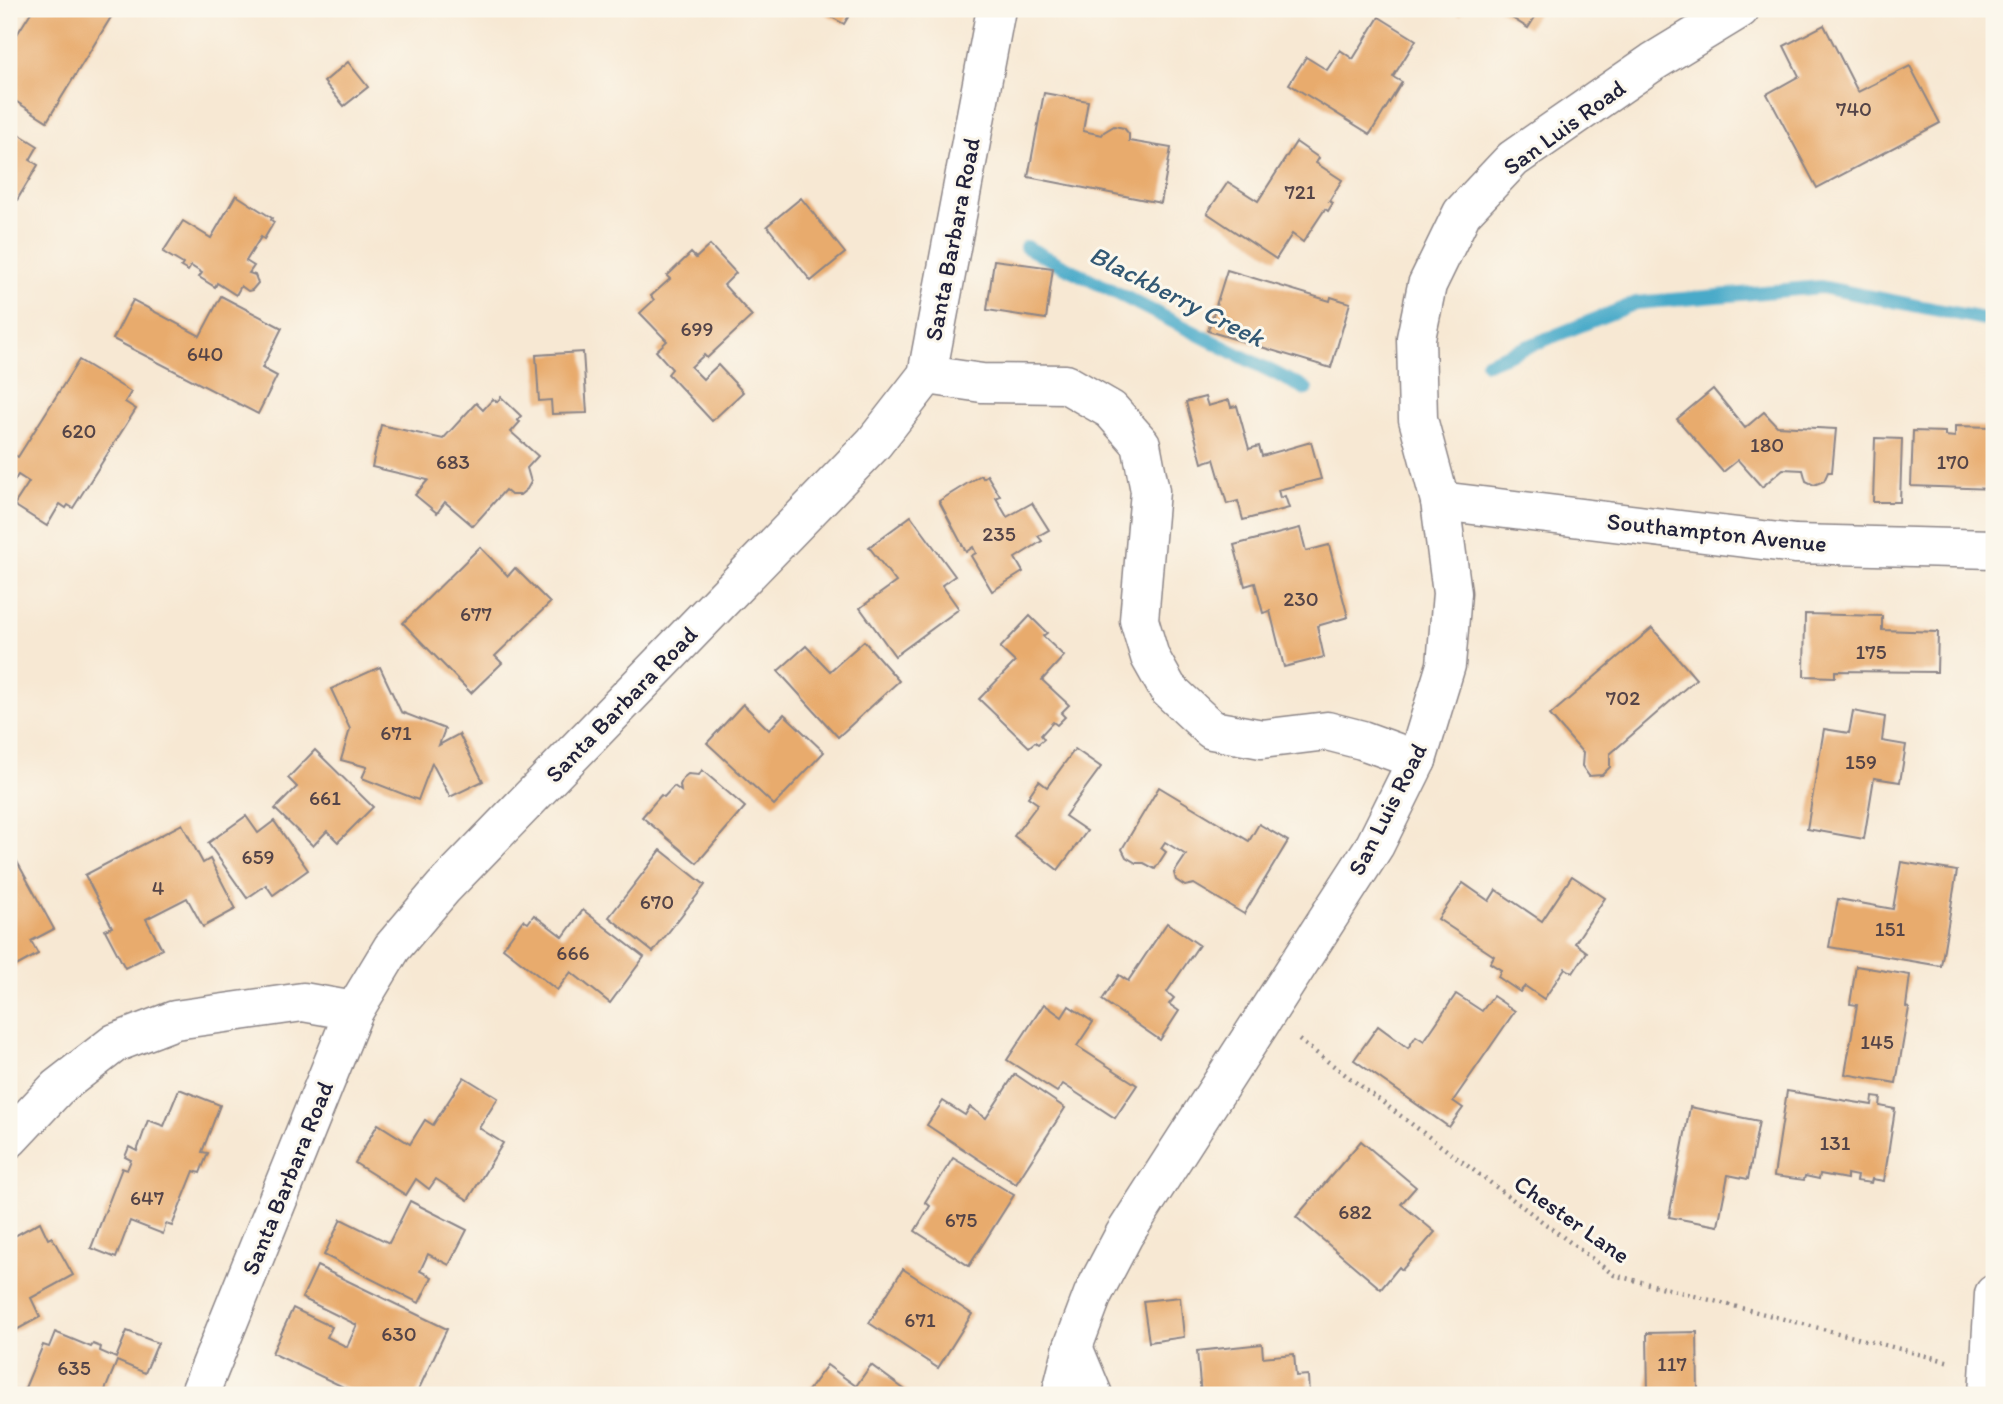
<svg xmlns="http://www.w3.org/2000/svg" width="2003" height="1404" font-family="Itim,sans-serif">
  <rect width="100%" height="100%" fill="#fbf7ec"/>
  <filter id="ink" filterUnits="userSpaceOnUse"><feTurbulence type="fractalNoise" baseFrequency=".0143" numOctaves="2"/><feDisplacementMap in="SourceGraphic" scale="14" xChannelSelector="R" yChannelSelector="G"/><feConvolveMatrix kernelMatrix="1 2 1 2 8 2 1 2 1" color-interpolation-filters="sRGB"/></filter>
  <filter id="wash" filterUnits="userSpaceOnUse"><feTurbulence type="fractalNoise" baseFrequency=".00686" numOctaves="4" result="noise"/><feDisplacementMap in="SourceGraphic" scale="28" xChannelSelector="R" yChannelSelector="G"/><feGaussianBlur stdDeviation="1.57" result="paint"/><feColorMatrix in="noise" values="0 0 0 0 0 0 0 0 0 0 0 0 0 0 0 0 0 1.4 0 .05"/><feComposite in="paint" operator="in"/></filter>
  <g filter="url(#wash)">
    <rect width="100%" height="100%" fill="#f7e8d3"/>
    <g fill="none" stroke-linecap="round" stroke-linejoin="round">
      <g stroke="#4aaac9" stroke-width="14">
        <polyline points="1026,247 1306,389"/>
        <polyline points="1487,363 1636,303 1821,287 1994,321"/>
      </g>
    </g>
    <g id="blocks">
      <g fill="#e8ab6d">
        <polygon points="33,9 116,9 47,121 9,97 9,43 11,44"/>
        <polygon points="817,9 853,9 844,24"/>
        <polygon points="1449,9 1464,9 1460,15"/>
        <polygon points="1498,9 1540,9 1528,28"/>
        <polygon points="1379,17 1416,40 1393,77 1402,82 1370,134 1289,84 1306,57 1327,70 1340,50 1353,59"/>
        <polygon points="1824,25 1858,92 1910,66 1940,123 1817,188 1767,94 1799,76 1784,46"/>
        <polygon points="348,62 368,87 344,106 324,82"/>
        <polygon points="1044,93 1088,101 1083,131 1102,135 1104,132 1114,126 1124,128 1129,134 1129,141 1171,148 1161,203 1028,177"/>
        <polygon points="9,128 38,146 30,160 38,165 17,200 9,195"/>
        <polygon points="1296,142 1319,158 1316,163 1342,180 1329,201 1333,203 1328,211 1325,209 1303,242 1292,234 1276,259 1207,213 1228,182 1258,201"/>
        <polygon points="236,195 272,218 271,220 274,222 264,239 261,237 246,261 254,266 249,273 255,275 258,283 252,290 248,291 241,286 236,295 217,283 215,287 199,277 202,273 191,266 188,271 181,267 183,264 163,252 183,221 211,238"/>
        <polygon points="801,198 845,253 811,281 767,226"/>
        <polygon points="710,245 736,273 724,285 752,316 707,358 704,355 691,367 703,379 718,365 743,392 712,421 668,374 672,369 656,351 667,341 640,313 654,300 651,296 670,279 667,276 691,253 696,258"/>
        <polygon points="994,260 1053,268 1046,319 987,310"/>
        <polygon points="1227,270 1330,301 1331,297 1350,303 1331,368 1208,331"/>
        <polygon points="221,296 282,328 262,368 277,376 258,414 113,339 133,300 200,336"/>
        <polygon points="583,352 587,413 552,414 551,400 539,401 536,355"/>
        <polygon points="79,360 131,392 125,402 136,409 73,508 68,505 66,508 60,504 47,526 14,505 29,482 18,475 9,489 9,452 18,457"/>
        <polygon points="1713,389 1745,428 1764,412 1777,426 1836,429 1832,472 1828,472 1824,481 1814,485 1806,481 1803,470 1783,469 1762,487 1738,460 1723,472 1677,419"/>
        <polygon points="501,397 521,416 517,420 520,422 511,432 538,456 527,468 531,482 527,489 520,495 511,495 505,490 473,526 445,502 437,513 415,495 428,480 372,467 381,425 443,439 476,403 483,410 493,399 497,402"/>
        <polygon points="1205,397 1208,406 1229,400 1231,407 1237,406 1249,449 1259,446 1262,456 1311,442 1321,479 1278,490 1280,498 1285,496 1289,508 1243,520 1238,501 1227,504 1214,459 1202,463 1186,402"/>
        <polygon points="1955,426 1994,427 1994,489 1911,486 1913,431 1945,432 1945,436 1955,437"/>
        <polygon points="1875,438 1902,439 1900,502 1873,502"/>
        <polygon points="981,475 983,478 987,475 1000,496 996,498 1007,517 1032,503 1049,530 1038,536 1042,541 1015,558 1023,572 992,591 971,556 976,553 973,547 966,552 939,501"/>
        <polygon points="911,516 955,576 942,585 959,609 895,656 860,608 896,582 869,547"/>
        <polygon points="1300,528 1306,551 1329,545 1348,617 1317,626 1324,657 1284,667 1270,611 1263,613 1255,583 1245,586 1234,545"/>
        <polygon points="480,547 508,576 515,568 550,603 495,656 502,663 471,693 403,623"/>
        <polygon points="1805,614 1882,616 1882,630 1938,632 1937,672 1835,671 1835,677 1804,676"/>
        <polygon points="1030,616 1047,633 1043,636 1064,656 1042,680 1069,705 1061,713 1065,717 1057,725 1053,722 1041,735 1044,739 1038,744 1035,742 1029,747 979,699 1015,662 1000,648"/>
        <polygon points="1652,628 1696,679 1610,754 1610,767 1602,775 1589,776 1582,766 1583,753 1550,715"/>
        <polygon points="864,641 899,681 838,737 778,671 806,646 830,671"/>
        <polygon points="380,667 401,712 445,729 439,745 459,734 483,781 450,797 432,763 418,800 362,778 367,767 341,760 350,729 331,689"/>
        <polygon points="743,704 769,730 784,714 824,752 774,805 707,743"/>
        <polygon points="1853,711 1885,717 1882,741 1906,745 1900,782 1874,778 1864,839 1807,829 1824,729 1849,733"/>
        <polygon points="1075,749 1101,767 1065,816 1087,831 1058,870 1014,836 1038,804 1028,797 1039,781 1047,787"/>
        <polygon points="315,750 373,807 338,842 327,831 313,846 275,809 297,787 288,778"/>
        <polygon points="702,770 745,807 697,863 642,817 661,795 664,797 674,786 681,791 680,785 683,778 688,774 699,775"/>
        <polygon points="1159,787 1249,841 1259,824 1288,841 1244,914 1194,884 1185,886 1176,880 1174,873 1186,855 1165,842 1161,848 1166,852 1155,869 1144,863 1136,863 1126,857 1122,849"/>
        <polygon points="246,816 258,833 274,821 308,870 273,895 266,885 247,898 208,843"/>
        <polygon points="182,824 203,863 210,859 236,909 203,927 187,898 146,919 162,949 125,968 105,930 112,927 85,875"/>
        <polygon points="9,847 54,929 31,941 38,954 9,970"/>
        <polygon points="661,850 705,885 653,952 609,917"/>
        <polygon points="1901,862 1957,871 1941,966 1829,947 1838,899 1893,909"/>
        <polygon points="1572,876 1605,898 1575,943 1587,952 1573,973 1565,968 1544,999 1525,986 1520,992 1498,977 1501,970 1490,963 1494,956 1438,919 1463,883 1489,901 1496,890 1542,921"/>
        <polygon points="583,910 644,957 610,1003 571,972 557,990 503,948 523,920 528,923 534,915 563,937"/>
        <polygon points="1167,923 1199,945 1167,992 1174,998 1169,1004 1179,1011 1160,1040 1102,1000 1119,975 1128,981"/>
        <polygon points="1856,966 1910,975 1906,1007 1909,1008 1896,1083 1845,1074 1857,1005 1850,1004"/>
        <polygon points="1456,994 1482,1011 1493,996 1515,1011 1453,1101 1463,1108 1449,1127 1354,1060 1378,1026 1408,1048 1416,1036 1424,1041"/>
        <polygon points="1044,1004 1062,1017 1069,1006 1093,1022 1077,1046 1137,1085 1115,1118 1063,1084 1057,1092 1007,1060"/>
        <polygon points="1015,1074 1065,1108 1016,1184 927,1125 943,1101 965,1115 970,1107 986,1118"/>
        <polygon points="464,1077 498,1098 479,1128 503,1143 468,1200 436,1179 429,1189 416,1179 406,1195 355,1163 378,1124 410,1144 425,1120 433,1125"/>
        <polygon points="179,1089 220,1105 202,1152 208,1153 200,1173 194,1171 172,1226 166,1224 163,1234 130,1221 116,1258 91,1248 122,1168 127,1170 131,1160 125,1157 129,1147 137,1151 148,1120 164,1126"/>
        <polygon points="1787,1091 1872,1105 1873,1097 1881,1098 1880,1106 1895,1109 1884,1181 1872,1179 1871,1183 1856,1181 1857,1176 1847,1174 1847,1179 1820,1174 1819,1179 1805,1176 1804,1180 1774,1176"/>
        <polygon points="1690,1107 1759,1121 1748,1179 1728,1175 1718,1226 1669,1217"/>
        <polygon points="1361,1141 1416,1187 1401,1204 1435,1232 1402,1270 1399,1267 1381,1289 1296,1217"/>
        <polygon points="953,1158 1014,1195 969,1266 915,1231 930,1206 925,1202"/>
        <polygon points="410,1201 467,1230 449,1265 428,1254 420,1271 432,1277 419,1303 324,1255 341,1219 389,1243"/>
        <polygon points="40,1222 48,1239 52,1237 73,1275 31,1298 40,1317 9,1334 9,1239"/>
        <polygon points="317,1266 447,1329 416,1395 360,1395 272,1353 293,1308 332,1327 327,1337 347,1347 357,1325 302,1298"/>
        <polygon points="903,1269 972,1314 938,1368 869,1323"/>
        <polygon points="1180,1297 1184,1337 1149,1342 1143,1301"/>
        <polygon points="127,1331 158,1343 145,1373 117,1361 103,1395 22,1395 43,1345 49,1347 55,1332 91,1347 93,1344 101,1347 100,1351 116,1358"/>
        <polygon points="1697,1332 1698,1395 1648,1395 1647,1333"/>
        <polygon points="1262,1344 1263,1357 1294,1354 1296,1376 1308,1375 1309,1395 1201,1395 1197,1351"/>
        <polygon points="827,1365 856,1386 871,1365 912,1395 805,1395"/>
        <polygon points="1813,1391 1813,1395 1772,1395 1772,1392"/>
      </g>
    </g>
  </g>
  <g filter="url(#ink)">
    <use href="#blocks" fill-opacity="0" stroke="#8c8587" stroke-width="2"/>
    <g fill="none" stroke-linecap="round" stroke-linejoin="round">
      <g stroke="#8c8587" stroke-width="41">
        <g id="street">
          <polyline points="927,375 982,383 1066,384 1111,410 1141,444 1150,491 1139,620 1150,657 1168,689 1212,730 1262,739 1327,731 1362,740 1417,760"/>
          <polyline points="1440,501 1795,544 1994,549"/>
          <polyline points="9,1139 57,1088 115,1043 175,1020 303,1002 354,1011"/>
          <polyline points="1073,1347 1093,1395"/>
          <polyline points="199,1395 354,1011 392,948 443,888 874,443 927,375 996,9"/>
          <polyline points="1061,1395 1073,1347 1093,1294 1124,1235 1375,845 1417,760 1446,665 1452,593 1440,501 1418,419 1416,338 1427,285 1462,213 1513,159 1653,62 1740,9"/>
          <polyline points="1988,1395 1994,1294"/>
        </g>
      </g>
      <polyline stroke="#8c8587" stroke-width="4.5" stroke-dasharray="2 5" stroke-linecap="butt" points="1299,1040 1614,1275 1950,1362"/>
      <use href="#street" stroke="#fff" stroke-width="38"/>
    </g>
  </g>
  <g text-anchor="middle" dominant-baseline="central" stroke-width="6" stroke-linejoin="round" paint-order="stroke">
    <g font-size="21" fill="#544448">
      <text x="1854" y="108">740</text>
      <text x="1300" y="191">721</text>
      <text x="697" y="328">699</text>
      <text x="205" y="353">640</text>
      <text x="79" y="430">620</text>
      <text x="1767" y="444">180</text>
      <text x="453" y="461">683</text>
      <text x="1953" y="461">170</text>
      <text x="999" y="533">235</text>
      <text x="1301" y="598">230</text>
      <text x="476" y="613">677</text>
      <text x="1871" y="651">175</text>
      <text x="1623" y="697">702</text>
      <text x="396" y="732">671</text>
      <text x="1861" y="761">159</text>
      <text x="325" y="797">661</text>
      <text x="258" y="856">659</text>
      <text x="158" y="887">4</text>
      <text x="657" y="901">670</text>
      <text x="1890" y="928">151</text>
      <text x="573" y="952">666</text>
      <text x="1877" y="1041">145</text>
      <text x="1835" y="1142">131</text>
      <text x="147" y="1197">647</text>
      <text x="1355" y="1211">682</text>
      <text x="961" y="1219">675</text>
      <text x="920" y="1319">671</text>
      <text x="399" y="1333">630</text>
      <text x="1672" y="1363">117</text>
      <text x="74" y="1367">635</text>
    </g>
    <g font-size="24" fill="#22223b" stroke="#fbf7ec">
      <text transform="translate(1564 127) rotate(-36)">San Luis Road</text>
      <text transform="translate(952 239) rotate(-79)">Santa Barbara Road</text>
      <text transform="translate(1717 532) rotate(6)">Southampton Avenue</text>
      <text transform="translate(621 704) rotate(-46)">Santa Barbara Road</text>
      <text transform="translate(1387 809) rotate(-63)">San Luis Road</text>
      <text transform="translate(287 1178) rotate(-68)">Santa Barbara Road</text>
      <text transform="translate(1572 1219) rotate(35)">Chester Lane</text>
    </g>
    <g font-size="26" font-style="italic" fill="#325874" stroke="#fbf7ec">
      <text transform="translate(1177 296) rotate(27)">Blackberry Creek</text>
    </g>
  </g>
  <rect width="2003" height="1404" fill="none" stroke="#fbf7ec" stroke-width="35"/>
</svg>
